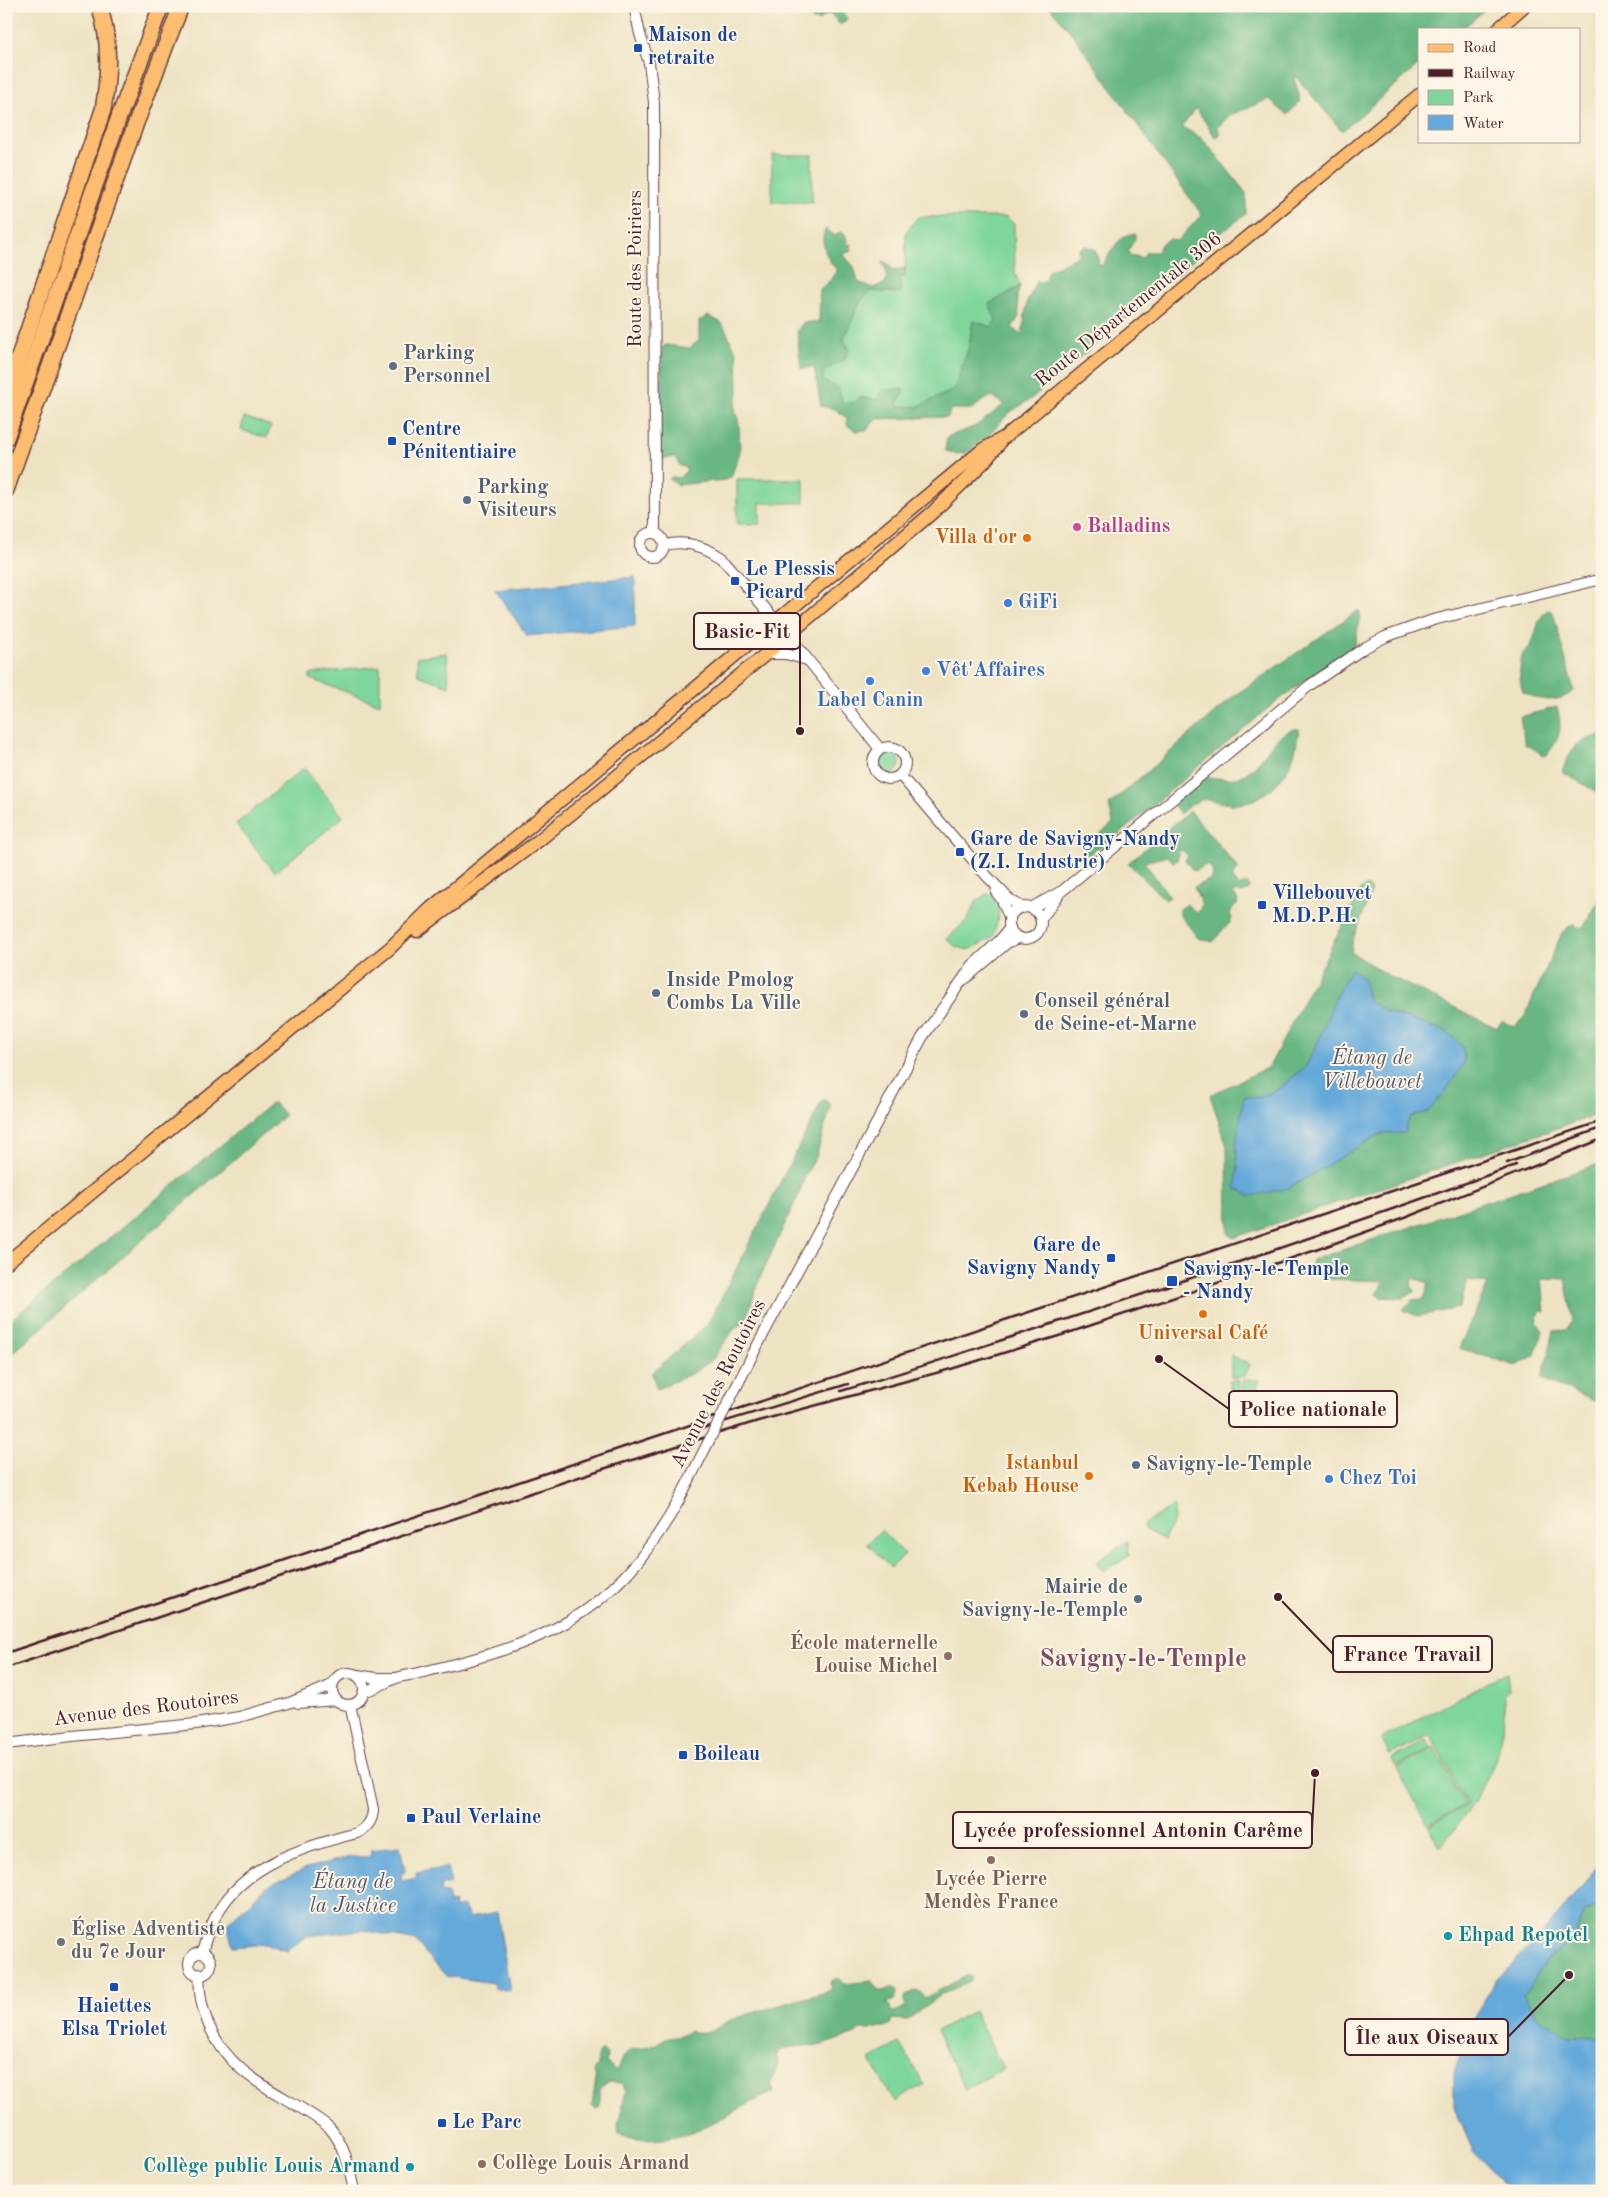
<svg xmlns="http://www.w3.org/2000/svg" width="1608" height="2197" font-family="'Old Standard TT',serif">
  <rect width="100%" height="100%" fill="#fcf5e5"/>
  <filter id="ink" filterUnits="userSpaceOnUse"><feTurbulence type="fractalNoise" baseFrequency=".02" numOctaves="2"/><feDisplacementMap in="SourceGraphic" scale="10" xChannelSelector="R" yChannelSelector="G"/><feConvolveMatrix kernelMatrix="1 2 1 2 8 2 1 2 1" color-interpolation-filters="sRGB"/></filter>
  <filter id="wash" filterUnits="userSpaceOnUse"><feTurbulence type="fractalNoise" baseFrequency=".0096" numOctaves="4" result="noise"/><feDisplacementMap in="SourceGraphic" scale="20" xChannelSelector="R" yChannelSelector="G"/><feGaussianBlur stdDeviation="1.12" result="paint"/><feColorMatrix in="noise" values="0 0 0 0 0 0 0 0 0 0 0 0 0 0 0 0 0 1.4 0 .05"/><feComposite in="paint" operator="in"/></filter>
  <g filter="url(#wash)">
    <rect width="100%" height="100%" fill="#ede3c3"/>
    <g fill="#7fd69b" stroke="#647a63">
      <rect x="772" y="155" width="40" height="47"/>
      <polygon points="918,217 1007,217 1014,224 1015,273 1020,286 990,304 996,320 991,327 973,321 969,347 954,390 917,407 899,406 898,401 903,394 903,389 879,400 859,397 855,403 842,403 839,389 823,381 823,371 849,350 843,338 849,329 860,300 871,291 900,293 900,276 905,277 906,232"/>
      <polygon points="244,417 271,426 267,438 241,430"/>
      <polygon points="737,479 804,479 804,503 760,503 760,524 737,524"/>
      <polygon points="447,653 449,686 418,675 417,657"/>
      <polygon points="380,666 380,704 310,679 310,674"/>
      <circle cx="888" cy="763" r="12"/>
      <polygon points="304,768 343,817 275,872 236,824"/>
      <polygon points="986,894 991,894 999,905 999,915 993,937 969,950 956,947 947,939 967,920 977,901"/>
      <polygon points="1231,1355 1250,1365 1244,1377 1231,1377"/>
      <polygon points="1230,1380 1239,1380 1239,1403 1231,1406"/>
      <polygon points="1242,1380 1260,1380 1251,1400 1243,1402"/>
      <polygon points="1174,1505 1174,1520 1164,1540 1144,1529 1143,1525"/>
      <polygon points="881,1530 905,1554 891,1568 867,1544"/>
      <polygon points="1128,1541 1129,1556 1103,1572 1096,1562"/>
      <path d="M 1507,1672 L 1509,1691 L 1504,1694 C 1508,1754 1479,1803 1440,1846 L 1429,1826 L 1467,1805 L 1430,1735 L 1390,1755 L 1381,1739 Z"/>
      <polygon points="1426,1740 1431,1748 1396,1767 1392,1759"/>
      <polygon points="1434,1748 1465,1805 1428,1825 1397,1768"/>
      <polygon points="974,2011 1003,2069 965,2089 936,2031"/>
      <polygon points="899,2043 924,2084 895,2102 870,2060"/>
    </g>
    <g fill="#67b783" stroke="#586b57" fill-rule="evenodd">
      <polygon points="814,6 840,6 838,8 847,18 844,23 839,24 832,15 828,14 819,20 813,20 809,14 810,8"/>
      <path d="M 1049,6 L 1489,6 L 1462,29 L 1419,29 L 1419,65 L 1342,131 L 1292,72 L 1301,101 L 1287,115 L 1269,99 L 1230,115 L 1218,127 L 1220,135 L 1215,137 L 1196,108 L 1182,127 L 1203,139 L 1246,193 L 1246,214 L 1202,247 L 1197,256 L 1177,274 L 1146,291 L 1127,318 L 1032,398 L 1009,413 L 988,436 L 966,453 L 955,454 L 945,450 L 947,437 L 976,426 L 1005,404 L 991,396 L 971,409 L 951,409 L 948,417 L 876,419 L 867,430 L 856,431 L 847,425 L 847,418 L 835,409 L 821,406 L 814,367 L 801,369 L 797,331 L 803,323 L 819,321 L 820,289 L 832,279 L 837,270 C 828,262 818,240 826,229 L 835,236 L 840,232 L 845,234 L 848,245 L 851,244 L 852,251 L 843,254 L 854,267 L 858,282 L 873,288 L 886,283 L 887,273 L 882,262 L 887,263 L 894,271 L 905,268 L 905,277 L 900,277 L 900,293 L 871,291 C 852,306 856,320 843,338 L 849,350 L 844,360 L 823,371 L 823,381 L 839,389 L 842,403 L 855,403 L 859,397 L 879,400 L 882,390 L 903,389 L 903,394 L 898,401 L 899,406 L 917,407 L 954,390 L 969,347 L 973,321 L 991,327 L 996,320 L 989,304 L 1020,286 L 1017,296 L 1019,317 L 1012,327 L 1022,336 L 1027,302 L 1036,282 L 1045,281 L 1048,271 L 1078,256 L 1079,249 L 1085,246 L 1094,249 L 1098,256 L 1098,263 L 1102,266 C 1110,254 1120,232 1135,234 L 1135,238 L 1128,251 L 1130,255 L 1143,258 L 1146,252 L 1157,252 L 1162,243 L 1171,239 L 1177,241 L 1202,215 L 1073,35 Z"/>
      <polygon points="708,316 722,323 737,353 738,392 735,408 739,424 740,452 731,477 725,480 677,485 669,479 672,477 679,478 687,470 685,467 680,466 675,457 662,459 660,449 662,347 666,345 690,348 699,340 699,321"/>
      <polygon points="1359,610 1360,614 1355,644 1272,705 1119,834 1088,855 1085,853 1083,848 1113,823 1109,805 1234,696"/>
      <path d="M 1548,610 L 1553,612 L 1574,691 C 1559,703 1539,702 1523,692 C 1519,681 1519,669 1522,657 C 1523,652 1528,649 1531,645 C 1537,634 1537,616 1548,610 Z"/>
      <path d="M 1557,707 C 1563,730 1560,738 1546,756 L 1525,744 L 1520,717 Z"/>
      <path d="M 1294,729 L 1299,729 C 1297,739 1296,751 1292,760 C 1284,782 1258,805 1233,804 C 1205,802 1205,791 1180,814 L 1173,804 L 1206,778 C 1218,777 1230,781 1241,776 C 1264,766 1269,736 1294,729 Z"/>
      <path d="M 1602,735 L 1602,795 L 1562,772 C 1573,746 1574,742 1602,735 Z"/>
      <polygon points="1190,811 1239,869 1232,876 1238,887 1247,883 1250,888 1242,893 1232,892 1238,900 1237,905 1232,909 1230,914 1232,918 1230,923 1224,928 1213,942 1198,938 1180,915 1180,909 1187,904 1197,914 1202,905 1194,887 1211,879 1213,872 1210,866 1206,865 1193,871 1185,860 1188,856 1182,850 1178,853 1177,860 1174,863 1167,856 1144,862 1170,897 1165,900 1128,863"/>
      <path d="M 1368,886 L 1372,891 L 1353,939 L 1351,952 L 1387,975 L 1497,1028 L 1502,1021 L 1514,1027 L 1525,1016 L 1562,933 L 1568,927 L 1575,925 L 1578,929 L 1583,927 L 1602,896 L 1602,1113 L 1233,1238 L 1228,1233 L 1227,1146 L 1210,1095 L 1269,1067 L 1362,888 ZM 1363,979 L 1368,1000 L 1384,1011 L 1447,1032 L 1427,1112 L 1410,1117 L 1404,1133 L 1380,1134 L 1289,1188 L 1251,1195 L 1235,1188 L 1258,1098 L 1279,1089 L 1306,1066 L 1317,1044 Z"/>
      <polygon points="823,1099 831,1105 816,1157 805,1176 800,1192 761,1275 745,1322 734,1329 713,1359 695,1372 657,1389 652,1373 708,1324"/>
      <polygon points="273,1102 285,1115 6,1359 6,1324"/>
      <polygon points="1602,1163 1602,1404 1542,1379 1554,1331 1566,1330 1573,1320 1565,1279 1542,1278 1545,1312 1540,1311 1537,1322 1543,1331 1535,1355 1516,1366 1459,1348 1488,1284 1468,1280 1459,1308 1418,1316 1402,1310 1413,1300 1424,1299 1429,1283 1413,1278 1411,1283 1414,1292 1404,1298 1380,1297 1376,1294 1385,1281 1327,1279 1311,1265 1312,1260"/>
      <polygon points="1602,1904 1602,2037 1569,2036 1536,2017 1524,1993 1550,1957 1573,1940 1584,1912"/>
      <path d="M 968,1975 L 972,1977 L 970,1981 L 941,1995 L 907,2020 L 891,2019 L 891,2023 L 887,2027 C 877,2026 870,2032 860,2030 L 856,2034 L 822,2045 L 790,2047 L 779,2051 L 776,2057 L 779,2063 L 771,2083 L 774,2092 C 719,2115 682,2153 619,2135 L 618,2125 L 626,2091 L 622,2083 L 609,2082 L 600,2089 L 600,2107 L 596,2109 L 592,2105 L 596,2079 L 594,2071 L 598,2067 L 598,2053 L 602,2050 L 607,2055 L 606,2062 L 616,2071 C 629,2043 631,2052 656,2044 C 660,2042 663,2039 666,2038 C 675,2035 682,2037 689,2031 C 712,2036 717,2025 738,2017 L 826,1992 L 832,1989 L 830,1982 L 835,1979 L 839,1979 L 843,1984 L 872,1981 L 879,1991 C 885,1992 888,1987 895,1988 L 897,1993 L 894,2000 L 887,2003 L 890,2006 L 891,2012 L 900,2011 L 906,2006 L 904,2001 L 907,1995 L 915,1991 L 921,1993 L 925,1998 Z"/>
    </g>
    <g fill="#64a9da" stroke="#576482">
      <polygon points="635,577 635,626 527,636 495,590"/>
      <polygon points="1351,969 1363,979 1368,1000 1384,1011 1447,1032 1463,1047 1464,1063 1446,1091 1427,1112 1410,1117 1404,1133 1380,1134 1289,1188 1251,1196 1235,1188 1238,1170 1236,1143 1244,1096 1258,1098 1279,1089 1306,1066 1317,1044 1336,996"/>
      <polygon points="400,1846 405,1872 401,1874 402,1881 417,1878 416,1873 447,1867 451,1883 442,1885 440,1892 447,1893 449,1903 454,1902 455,1908 464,1906 469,1918 497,1912 510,1991 494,1988 493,1983 446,1976 415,1941 364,1930 306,1936 287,1951 266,1944 233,1947 227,1924 267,1886 307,1868 350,1857 370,1857 371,1850"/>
      <polygon points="1602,1859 1602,1904 1584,1912 1573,1940 1550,1957 1524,1993 1536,2017 1569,2036 1602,2037 1602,2191 1511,2191 1473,2151 1454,2107 1454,2073 1473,2018 1498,1978 1531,1946 1583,1886"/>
    </g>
  </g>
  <g filter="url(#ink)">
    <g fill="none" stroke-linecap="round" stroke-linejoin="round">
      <g stroke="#623c42" stroke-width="12">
        <g id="minor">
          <polyline points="634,6 640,34 649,63 654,102 655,533"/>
          <circle cx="652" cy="545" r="12"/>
          <path d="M 665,545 C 686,540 704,546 722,558 L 788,635 L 880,749"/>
          <polyline points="766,654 786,654 807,660"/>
          <circle cx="889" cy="763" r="16"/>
          <polyline points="900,775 985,874 1009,899 1023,908"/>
          <polyline points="996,892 1002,900 1010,919"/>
          <circle cx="1025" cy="923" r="16"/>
          <polyline points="1031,908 1062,891 1310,685 1364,648 1385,637 1433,620 1602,579"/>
          <polyline points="1041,919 1058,896"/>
          <polyline points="965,979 1007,943 1019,938"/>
          <polyline points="755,1350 922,1038 972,966 999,941 1010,928"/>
          <circle cx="348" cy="1689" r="16"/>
          <polyline points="358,1675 375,1678 395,1678"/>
          <path d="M 365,1691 C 376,1689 385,1682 396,1678 C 402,1676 409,1675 415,1674 C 541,1644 611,1620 678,1502"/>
          <polyline points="298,1703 336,1700"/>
          <polyline points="6,1744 72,1736 196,1724 239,1717 289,1703 332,1685"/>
          <path d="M 203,1953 C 203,1943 208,1933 212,1924 C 237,1867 301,1847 357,1833 C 367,1828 373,1820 373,1809 L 351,1709 L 352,1705"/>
          <circle cx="200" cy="1964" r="11"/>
          <path d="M 200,1974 C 198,1991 202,2008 208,2023 C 232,2082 285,2092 329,2127 C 346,2147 349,2167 354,2191"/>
        </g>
      </g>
      <g stroke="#623c42" stroke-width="15">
        <g id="major">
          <polyline points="1498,29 1524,6"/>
          <polyline points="417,931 538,841 766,654 933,512 984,462 999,444"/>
          <polyline points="6,1263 390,948 430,909 982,450 1005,437 1419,95"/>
        </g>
      </g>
      <g stroke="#623c42" stroke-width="18">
        <g id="highway">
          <path d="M 6,395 L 103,110 C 109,76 111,39 99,6"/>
          <polyline points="6,438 119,117 161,6"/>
          <polyline points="6,490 136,123 181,6"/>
        </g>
      </g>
      <use href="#minor" stroke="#fff" stroke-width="10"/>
      <use href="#major" stroke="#fcbd6f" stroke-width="12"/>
      <use href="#highway" stroke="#fcbd6f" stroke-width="15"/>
      <g stroke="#4a1f2b" stroke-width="2.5">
        <polyline points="1507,1163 1598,1129"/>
        <path d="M 841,1391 C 917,1369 991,1343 1067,1319 C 1217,1270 1367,1219 1516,1165"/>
        <polyline points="690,1432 848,1384"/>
        <polyline points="6,1653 1602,1121"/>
        <polyline points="6,1668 603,1469 758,1421 951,1369 1062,1335 1313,1251 1407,1217 1602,1139"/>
      </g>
      <g stroke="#623c42" stroke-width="12" stroke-linecap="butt">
        <polyline id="minor-bridge" points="678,1502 755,1350"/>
      </g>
      <use href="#minor-bridge" stroke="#fff" stroke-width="10"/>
    </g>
  </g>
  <g fill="#1a4fb4" stroke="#fcf5e5" stroke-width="2">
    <rect x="633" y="43" width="10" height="10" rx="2.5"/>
    <rect x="387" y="436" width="10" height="10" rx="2.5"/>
    <rect x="730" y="576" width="10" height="10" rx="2.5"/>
    <rect x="955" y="847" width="10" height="10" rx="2.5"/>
    <rect x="1257" y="900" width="10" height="10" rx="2.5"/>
    <rect x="1106" y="1253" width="10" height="10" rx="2.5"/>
    <rect x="1166" y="1275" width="12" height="12" rx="2.5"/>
    <rect x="678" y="1750" width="10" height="10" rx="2.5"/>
    <rect x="406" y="1813" width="10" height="10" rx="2.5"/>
    <rect x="109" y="1982" width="10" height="10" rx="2.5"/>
    <rect x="437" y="2118" width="10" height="10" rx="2.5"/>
  </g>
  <g fill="#5c6f8a" stroke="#fcf5e5" stroke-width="2">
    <circle cx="393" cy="366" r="5"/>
    <circle cx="467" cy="500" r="5"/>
    <circle cx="656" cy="993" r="5"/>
    <circle cx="1024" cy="1014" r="5"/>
    <circle cx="1136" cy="1465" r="5"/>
    <circle cx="1138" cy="1599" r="5"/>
  </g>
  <circle fill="#d1479c" stroke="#fcf5e5" stroke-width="2" cx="1077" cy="527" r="5"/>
  <g fill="#e8710a" stroke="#fcf5e5" stroke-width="2">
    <circle cx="1027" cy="538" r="5"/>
    <circle cx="1203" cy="1314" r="5"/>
    <circle cx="1089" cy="1476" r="5"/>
  </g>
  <g fill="#3f7fe0" stroke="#fcf5e5" stroke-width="2">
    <circle cx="1008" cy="603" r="5"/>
    <circle cx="926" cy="671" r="5"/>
    <circle cx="870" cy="681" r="5"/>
    <circle cx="1329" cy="1479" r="5"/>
  </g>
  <g fill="#8d6e63" stroke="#fcf5e5" stroke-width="2">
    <circle cx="948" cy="1656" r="5"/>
    <circle cx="991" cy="1860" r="5"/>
    <circle cx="482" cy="2164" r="5"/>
  </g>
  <g fill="#0f9aa8" stroke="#fcf5e5" stroke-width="2">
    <circle cx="1448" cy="1936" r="5"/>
    <circle cx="410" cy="2167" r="5"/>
  </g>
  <circle fill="#6b7280" stroke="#fcf5e5" stroke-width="2" cx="61" cy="1942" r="5"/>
  <g text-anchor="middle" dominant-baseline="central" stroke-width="4" stroke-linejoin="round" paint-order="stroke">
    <g font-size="20" font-weight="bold" fill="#164399" stroke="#fcf5e5" text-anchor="start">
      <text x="648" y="36">Maison de<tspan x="648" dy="23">retraite</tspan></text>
      <text x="402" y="430">Centre<tspan x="402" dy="23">Pénitentiaire</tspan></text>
      <text x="745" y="570">Le Plessis<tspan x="745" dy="23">Picard</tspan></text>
      <text x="970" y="840">Gare de Savigny-Nandy<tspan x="970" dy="23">(Z.I. Industrie)</tspan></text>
      <text x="1272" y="894">Villebouvet<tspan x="1272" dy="23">M.D.P.H.</tspan></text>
      <text x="1101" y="1246" text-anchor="end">Gare de<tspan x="1101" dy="23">Savigny Nandy</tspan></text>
      <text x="1183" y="1270">Savigny-le-Temple<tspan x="1183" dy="23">- Nandy</tspan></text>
      <text x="693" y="1755">Boileau</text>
      <text x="421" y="1818">Paul Verlaine</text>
      <text x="114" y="2007" text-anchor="middle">Haiettes<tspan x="114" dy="23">Elsa Triolet</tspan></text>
      <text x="452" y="2123">Le Parc</text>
    </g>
    <g font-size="20" fill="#4a1f2b" stroke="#fcf5e5">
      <text transform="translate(636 269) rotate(-90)">Route des Poiriers</text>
      <text transform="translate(1129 310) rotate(-39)">Route Départementale 306</text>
      <text transform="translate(719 1384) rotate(-63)">Avenue des Routoires</text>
      <text transform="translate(146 1709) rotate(-7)">Avenue des Routoires</text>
    </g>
    <g font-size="20" font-weight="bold" fill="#4e5e75" stroke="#fcf5e5" text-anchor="start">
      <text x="403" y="354">Parking<tspan x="403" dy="23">Personnel</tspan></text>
      <text x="477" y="488">Parking<tspan x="477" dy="23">Visiteurs</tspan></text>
      <text x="666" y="981">Inside Pmolog<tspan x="666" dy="23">Combs La Ville</tspan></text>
      <text x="1034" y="1002">Conseil général<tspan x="1034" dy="23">de Seine-et-Marne</tspan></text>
      <text x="1146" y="1465">Savigny-le-Temple</text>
      <text x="1128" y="1588" text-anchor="end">Mairie de<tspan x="1128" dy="23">Savigny-le-Temple</tspan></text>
    </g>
    <g font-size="20" font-weight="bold" fill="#b23c85" stroke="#fcf5e5" text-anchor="start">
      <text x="1087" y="527">Balladins</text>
    </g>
    <g font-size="20" font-weight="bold" fill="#c56008" stroke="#fcf5e5" text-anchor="end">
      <text x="1017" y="538">Villa d'or</text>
      <text x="1203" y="1334" text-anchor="middle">Universal Café</text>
      <text x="1079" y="1464">Istanbul<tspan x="1079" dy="23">Kebab House</tspan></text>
    </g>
    <g font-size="20" font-weight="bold" fill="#366cbe" stroke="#fcf5e5" text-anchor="start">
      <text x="1018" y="603">GiFi</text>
      <text x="936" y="671">Vêt'Affaires</text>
      <text x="870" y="701" text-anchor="middle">Label Canin</text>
      <text x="1339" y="1479">Chez Toi</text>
    </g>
    <g font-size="20" font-weight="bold" fill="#785e54" stroke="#fcf5e5" text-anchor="end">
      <text x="938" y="1644">École maternelle<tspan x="938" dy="23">Louise Michel</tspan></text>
      <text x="991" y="1880" text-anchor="middle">Lycée Pierre<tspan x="991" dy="23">Mendès France</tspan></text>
      <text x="492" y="2164" text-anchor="start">Collège Louis Armand</text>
    </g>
    <g font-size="20" font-weight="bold" fill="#5b616d" stroke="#fcf5e5" text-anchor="start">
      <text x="71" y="1930">Église Adventiste<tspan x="71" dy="23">du 7e Jour</tspan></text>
    </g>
    <g font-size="20" font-weight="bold" fill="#0d838f" stroke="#fcf5e5" text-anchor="start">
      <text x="1458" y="1936">Ehpad Repotel</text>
      <text x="400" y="2167" text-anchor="end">Collège public Louis Armand</text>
    </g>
    <g font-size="21" font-style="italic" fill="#545671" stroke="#fcf5e5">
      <text x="1372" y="1058">Étang de<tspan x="1372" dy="24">Villebouvet</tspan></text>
      <text x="353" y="1882">Étang de<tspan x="353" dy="24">la Justice</tspan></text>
    </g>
    <g font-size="25" font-weight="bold" fill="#7c4c66" stroke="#fcf5e5">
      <text x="1143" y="1659">Savigny-le-Temple</text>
    </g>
  </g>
  <path fill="none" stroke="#4a1f2b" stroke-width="2" d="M800 731L800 631M1159 1359L1229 1409M1278 1597L1333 1654M1315 1773L1312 1830M1569 1975L1508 2037"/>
  <g fill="#4a1f2b" stroke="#fcf5e5" stroke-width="2">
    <circle cx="800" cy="731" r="5"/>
    <circle cx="1159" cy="1359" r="5"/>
    <circle cx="1278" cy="1597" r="5"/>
    <circle cx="1315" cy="1773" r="5"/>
    <circle cx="1569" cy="1975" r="5"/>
  </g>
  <g fill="#fcf5e5" stroke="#4a1f2b" stroke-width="2">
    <rect x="694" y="613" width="106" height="36" rx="5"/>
    <rect x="1229" y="1391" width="168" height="36" rx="5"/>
    <rect x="1333" y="1636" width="159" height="36" rx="5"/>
    <rect x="953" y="1812" width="359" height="36" rx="5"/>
    <rect x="1345" y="2019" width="163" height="36" rx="5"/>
  </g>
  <g font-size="21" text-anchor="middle" font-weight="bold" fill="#4a1f2b">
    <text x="747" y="638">Basic-Fit</text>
    <text x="1313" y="1416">Police nationale</text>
    <text x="1412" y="1661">France Travail</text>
    <text x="1133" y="1837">Lycée professionnel Antonin Carême</text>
    <text x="1427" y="2044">Île aux Oiseaux</text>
  </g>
  <rect width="1608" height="2197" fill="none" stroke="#fcf5e5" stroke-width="25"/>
  <rect x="1418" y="28" width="162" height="115" fill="#fcf5e5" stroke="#b59f9b"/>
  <rect x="1428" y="44" width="25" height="8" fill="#fcbd6f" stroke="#b59f9b"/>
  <text x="1463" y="52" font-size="15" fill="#4a1f2b">Road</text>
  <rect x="1428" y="69" width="25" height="8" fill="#4a1f2b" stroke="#b59f9b"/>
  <text x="1463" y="78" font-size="15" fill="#4a1f2b">Railway</text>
  <rect x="1428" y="90" width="25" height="15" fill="#7fd69b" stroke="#b59f9b"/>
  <text x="1463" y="102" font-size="15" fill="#4a1f2b">Park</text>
  <rect x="1428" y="115" width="25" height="15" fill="#64a9da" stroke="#b59f9b"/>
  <text x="1463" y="128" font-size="15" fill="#4a1f2b">Water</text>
</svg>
